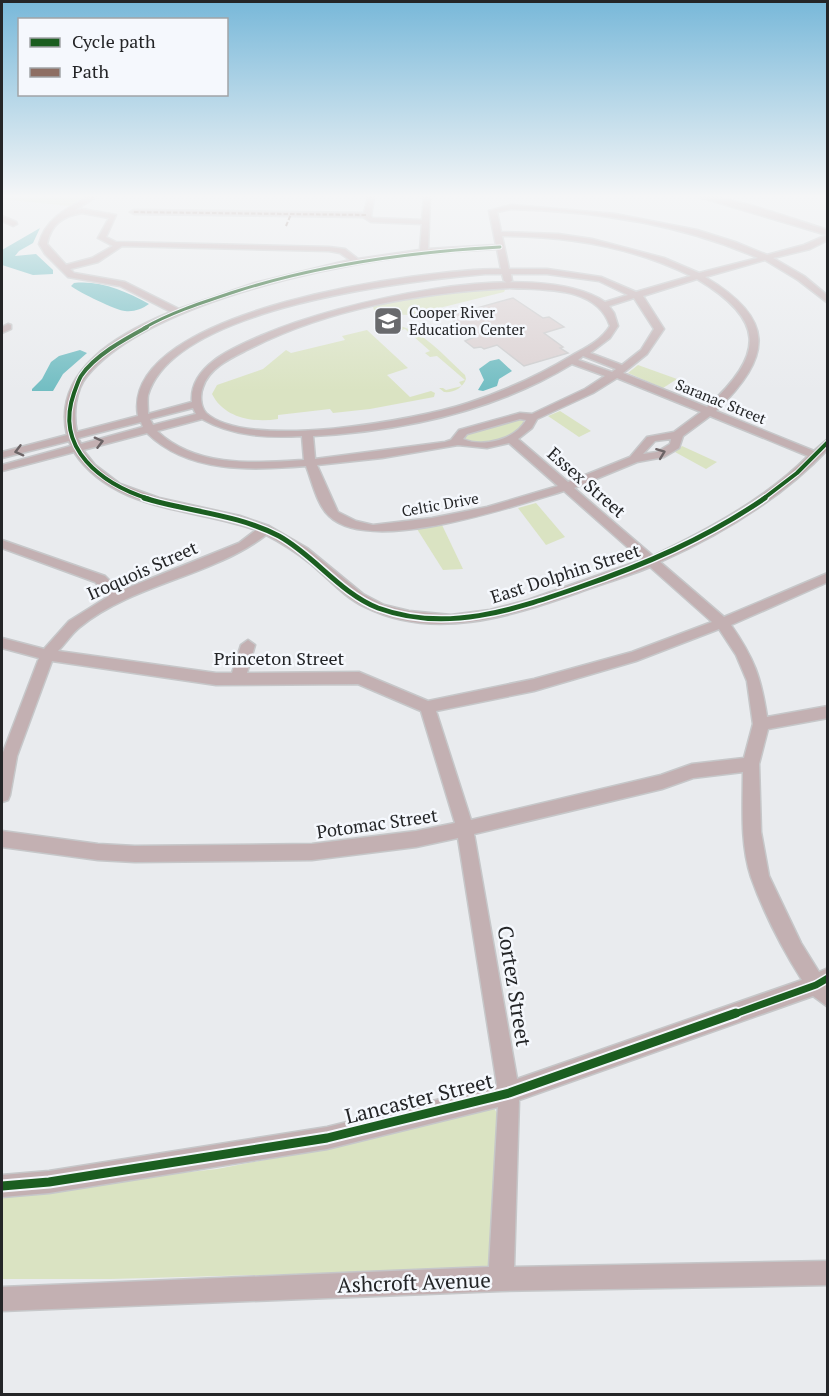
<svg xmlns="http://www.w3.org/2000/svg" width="829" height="1396" font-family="'PT Serif',serif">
  <rect width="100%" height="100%" fill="#e9ebee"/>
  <g fill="#dae3c2">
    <polygon points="2,197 83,197 69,206 2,199"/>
    <polygon points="503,289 505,290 504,292 411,315 379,314 375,313 373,307 381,304 462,291"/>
    <path d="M 395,325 C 422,329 445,357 465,375 L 466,379 C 463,388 453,393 444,392 L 439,388 L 443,388 L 446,390 L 462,386 L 459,382 L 465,380 L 437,356 L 430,357 L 425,353 L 430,351 L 405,329 L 398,331 L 395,328 L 384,330 L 387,333 L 380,335 L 374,329 Z"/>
    <path d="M 367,330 L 408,368 L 387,375 L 410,397 L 431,391 L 435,393 L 434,397 L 370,409 L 333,413 L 330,409 L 278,415 L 278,419 C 253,423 224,418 212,394 L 217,385 L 263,369 L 286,350 L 291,353 L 345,340 L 342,336 Z"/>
    <polygon points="638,365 677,379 663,388 628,373"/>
    <polygon points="560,411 591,431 579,437 548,416"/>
    <path d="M 521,417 L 526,426 C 499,442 492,445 462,440 L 462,435 Z"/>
    <polygon points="682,446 717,462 706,469 675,452"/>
    <polygon points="536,503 565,537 546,545 518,508"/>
    <polygon points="442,525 463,569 443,570 417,529"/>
    <polygon points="494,1108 498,1115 490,1266 484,1269 111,1279 2,1279 2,1193 217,1169 368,1140"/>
  </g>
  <g fill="#71bdc2">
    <polygon points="40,228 33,243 19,251 15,256 36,254 53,270 53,274 33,275 2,265 2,250"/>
    <path d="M 74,283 C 100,280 126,291 149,304 C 142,309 134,312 125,311 C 118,311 78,292 71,286 Z"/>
    <polygon points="80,350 87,353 63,374 53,391 32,391 32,389 42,379 51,362 59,356"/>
    <polygon points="499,359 512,371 499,379 497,386 483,391 478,390 484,380 479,369 490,361"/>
  </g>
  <polygon fill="#dcd2d3" stroke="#cdcdce" stroke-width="1.5" points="513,298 543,318 549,317 564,327 544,333 563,347 560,348 568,353 524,366 497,345 484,349 481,347 474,348 465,341 474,337 448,316"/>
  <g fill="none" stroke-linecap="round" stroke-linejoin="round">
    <g stroke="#c6c7c9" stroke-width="3">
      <g id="minor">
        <path d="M 88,197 L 96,197 L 75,210 L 82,209 L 116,215 L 106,237 L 116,242 L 329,247 L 345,249 L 358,259 L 420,250 L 422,224 L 371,222 L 363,217 L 134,214 L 130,212 L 134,210 L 364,213 L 368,197 L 374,197 L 371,216 L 373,218 L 422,220 L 424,197 L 430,197 L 428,249 L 496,245 L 489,211 L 511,205 L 615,214 L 697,230 L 735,242 L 767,255 L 804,245 L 827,235 L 699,197 C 735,196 791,219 828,230 L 828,240 L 810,249 L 773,258 L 804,276 L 828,296 L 828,303 L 798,280 L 765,260 L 705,277 C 776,319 773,356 716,411 L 814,451 L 828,439 L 828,449 C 781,499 722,534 660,562 L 724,617 L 828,573 L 828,582 L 731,625 C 754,658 761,677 767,717 L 828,706 L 828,718 L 768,729 L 759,764 L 761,832 L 769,876 L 801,943 L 819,972 L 828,968 L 828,1007 L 813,996 L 519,1100 L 514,1267 L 828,1261 L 828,1285 L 501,1291 L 2,1311 L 2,1287 L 489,1267 L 498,1107 L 327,1149 L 49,1193 L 2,1197 L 2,1175 L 49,1171 L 327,1127 L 497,1085 L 458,838 L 416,847 L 312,860 L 135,862 L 98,860 L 2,847 L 2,831 L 98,844 L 135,846 L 312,844 L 416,831 L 455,823 L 421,711 L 358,684 L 216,685 L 52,661 L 17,756 L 10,795 L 8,800 L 2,802 L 2,755 L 39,658 L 2,648 L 2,638 L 44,649 L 69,621 L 109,596 L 95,582 L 2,548 L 2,540 L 105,576 L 120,591 L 239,543 L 256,530 C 195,508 113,512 74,452 L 2,471 L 2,465 L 71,446 L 69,441 L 2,458 L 2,452 L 67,435 C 52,370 120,333 171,312 L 120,286 L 68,277 L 45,254 L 39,244 C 45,219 68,208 88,197 ZM 511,209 C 595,211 681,224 758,258 L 699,273 L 664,258 L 592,239 L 558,234 L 501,232 L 497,212 ZM 82,213 L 109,218 L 98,238 L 113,246 L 92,258 L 66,265 L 47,244 C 51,224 63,216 82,213 ZM 502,236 C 567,236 633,247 691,276 L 636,292 L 601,277 L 547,269 L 509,269 ZM 122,246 L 329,251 L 340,253 L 350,260 L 255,283 L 179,309 L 125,282 L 74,273 L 70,269 L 98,262 ZM 497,249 L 501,269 C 430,269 119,308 138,416 L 77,432 C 73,415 75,390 87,376 C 144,308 302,272 388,259 C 424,253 461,251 497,249 ZM 485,274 L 502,274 L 504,281 L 508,283 L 512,281 L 511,274 L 547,274 L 599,281 L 628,295 L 605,302 C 534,255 337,303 263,335 C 235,347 189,365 192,402 L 148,414 C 148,408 147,401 148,395 C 174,307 407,281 485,274 ZM 697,279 C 766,320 765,354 707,407 L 623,373 L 647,354 L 664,329 L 643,296 ZM 510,288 C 544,290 597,286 610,326 C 601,341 585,348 571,356 C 538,376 504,391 468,403 C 417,420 247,451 206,413 C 200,406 200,394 203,387 C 209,368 231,358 247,350 C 329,308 419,293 510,288 ZM 634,298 L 654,329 L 641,350 L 622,365 L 590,353 L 610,338 L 618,326 L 614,313 L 609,306 ZM 583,356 L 616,369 L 612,372 L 578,360 ZM 572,364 L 605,376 L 585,389 L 532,414 L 520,413 L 459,430 L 451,440 L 445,442 L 315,459 L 313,436 C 402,431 495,411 572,364 ZM 617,378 L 701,412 L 674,432 L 647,437 L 630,457 L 568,482 L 518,439 L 532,428 L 537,419 L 593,393 ZM 193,408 L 196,414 L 153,425 L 150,419 ZM 710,416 L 808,456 C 765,499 708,530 653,556 L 574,488 L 637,462 L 664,457 L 679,448 L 683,436 ZM 202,419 C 232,436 267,438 302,436 L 304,460 C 254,463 196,468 157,431 ZM 520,419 L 526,420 C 516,439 483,448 463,439 L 467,434 ZM 141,422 L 143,427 L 81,444 L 78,438 ZM 147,433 C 189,474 251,470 306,466 C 312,481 317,505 329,516 C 370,556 514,506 564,491 L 642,560 L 528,600 L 490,610 L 451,615 L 409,611 L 384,605 L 363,594 L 307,548 L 269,526 L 240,516 L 159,498 L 120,484 L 95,465 L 83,450 ZM 671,439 L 670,444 L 657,452 L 643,454 L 655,441 ZM 509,443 L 558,486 L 487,507 L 432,518 L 373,525 L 356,521 L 338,512 L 317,465 L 382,458 L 458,445 L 487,448 ZM 266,535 C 282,543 297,553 311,564 C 329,579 344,597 365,607 C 433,641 509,617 577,593 C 601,584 626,577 650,567 L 712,622 L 632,652 L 534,679 L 428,701 L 359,672 L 247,673 L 255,645 L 248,640 L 241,645 L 232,673 L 216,673 L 58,651 C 65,644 72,633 80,627 C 135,583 211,577 266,535 ZM 719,629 L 736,655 L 747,681 L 753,724 L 744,758 L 692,764 L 661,775 L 471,820 L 436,711 L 534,691 L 636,661 ZM 743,772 C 743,806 740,844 751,877 C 763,911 783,950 802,980 L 517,1079 L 474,834 L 662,789 L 693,778 Z"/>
        <polygon points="2,216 16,222 17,224 13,226 2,221"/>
        <polygon points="8,324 11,325 11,329 2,333 2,327"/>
      </g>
    </g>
    <use href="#minor" fill="#c3b0b2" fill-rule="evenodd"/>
    <g stroke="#8d6e63" stroke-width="2" stroke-dasharray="4.5 2" stroke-linecap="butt">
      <polyline points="134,212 368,215"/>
      <polyline points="286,226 291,214"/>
    </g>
    <g stroke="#f5f8fd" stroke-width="5">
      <path id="cycleway-far4" d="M 144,328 C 172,312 204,302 234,292 C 321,264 409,252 500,247"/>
    </g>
    <g stroke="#f5f8fd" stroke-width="6">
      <g id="cycleway-far3">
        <path d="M 147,327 C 125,339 95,355 81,376 C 78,381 76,388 74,393 C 54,449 102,484 149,499"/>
        <polyline points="763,499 797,473 828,442"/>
      </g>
    </g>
    <g stroke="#f5f8fd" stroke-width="8">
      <path id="cycleway-far2" d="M 144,498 C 189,512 237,514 279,536 C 315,556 340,593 378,608 C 446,633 513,610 577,588 C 644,565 707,538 765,498"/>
    </g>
    <g stroke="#f5f8fd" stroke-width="10">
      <polyline id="cycleway-far1" points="732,1015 816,985 828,978"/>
    </g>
    <g stroke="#f5f8fd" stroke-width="13">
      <polyline id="cycleway" points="2,1186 49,1182 327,1138 509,1093 736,1013"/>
    </g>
    <use href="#cycleway-far4" stroke="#1b5e20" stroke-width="3"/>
    <use href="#cycleway-far3" stroke="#1b5e20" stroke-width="4"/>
    <use href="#cycleway-far2" stroke="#1b5e20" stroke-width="5"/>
    <use href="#cycleway-far1" stroke="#1b5e20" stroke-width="7"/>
    <use href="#cycleway" stroke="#1b5e20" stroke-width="9"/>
  </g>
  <defs><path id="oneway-chevron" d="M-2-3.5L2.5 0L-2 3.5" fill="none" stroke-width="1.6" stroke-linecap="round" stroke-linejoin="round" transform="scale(1.5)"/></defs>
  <g stroke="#6c6466">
    <use href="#oneway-chevron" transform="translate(99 442) rotate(-15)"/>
    <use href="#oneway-chevron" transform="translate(19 451) rotate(165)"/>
    <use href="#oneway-chevron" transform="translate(661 453) rotate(-21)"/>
  </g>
  <linearGradient id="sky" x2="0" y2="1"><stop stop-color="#78b8d9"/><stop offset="0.5" stop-color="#f5f6f7"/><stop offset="1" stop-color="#f5f6f7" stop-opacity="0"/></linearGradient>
  <rect width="829" height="392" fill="url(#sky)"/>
  <defs>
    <g id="school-square" transform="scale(1.5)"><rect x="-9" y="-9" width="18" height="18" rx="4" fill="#696a6d" stroke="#f5f8fd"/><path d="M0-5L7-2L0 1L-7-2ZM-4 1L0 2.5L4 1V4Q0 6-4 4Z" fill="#fff"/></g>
  </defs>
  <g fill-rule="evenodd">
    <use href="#school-square" x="388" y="321"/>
  </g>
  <g text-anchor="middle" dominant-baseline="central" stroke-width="5" stroke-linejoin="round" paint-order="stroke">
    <g font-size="15" fill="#242527" stroke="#f5f8fd" text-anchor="start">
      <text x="409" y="312">Cooper River<tspan x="409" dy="17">Education Center</tspan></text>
    </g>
    <g font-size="15" fill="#242527" stroke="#f5f8fd">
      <text transform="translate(721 401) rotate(22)">Saranac Street</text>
      <text transform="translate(440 504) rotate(-10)">Celtic Drive</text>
    </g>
    <g font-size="18" fill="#242527" stroke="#f5f8fd">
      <text transform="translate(587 482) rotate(41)">Essex Street</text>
      <text transform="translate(142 570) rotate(-24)">Iroquois Street</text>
      <text transform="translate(565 573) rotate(-18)">East Dolphin Street</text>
      <text x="279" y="658">Princeton Street</text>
      <text transform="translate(377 823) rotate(-8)">Potomac Street</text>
    </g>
    <g font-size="21" fill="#242527" stroke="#f5f8fd">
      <text transform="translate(515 986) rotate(81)">Cortez Street</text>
      <text transform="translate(419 1098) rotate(-14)">Lancaster Street</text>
      <text transform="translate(414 1282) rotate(-2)">Ashcroft Avenue</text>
    </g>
  </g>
  <rect width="829" height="1396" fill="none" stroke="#242527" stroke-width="6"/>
  <rect x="18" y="18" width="210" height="78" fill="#f5f8fd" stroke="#a1a4a7" stroke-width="1.5"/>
  <rect x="30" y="38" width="30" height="9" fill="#1b5e20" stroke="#a1a4a7" stroke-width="1.5"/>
  <text x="72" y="48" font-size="18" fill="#242527">Cycle path</text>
  <rect x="30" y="68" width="30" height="9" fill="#8d6e63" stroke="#a1a4a7" stroke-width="1.5"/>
  <text x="72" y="78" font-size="18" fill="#242527">Path</text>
</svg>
